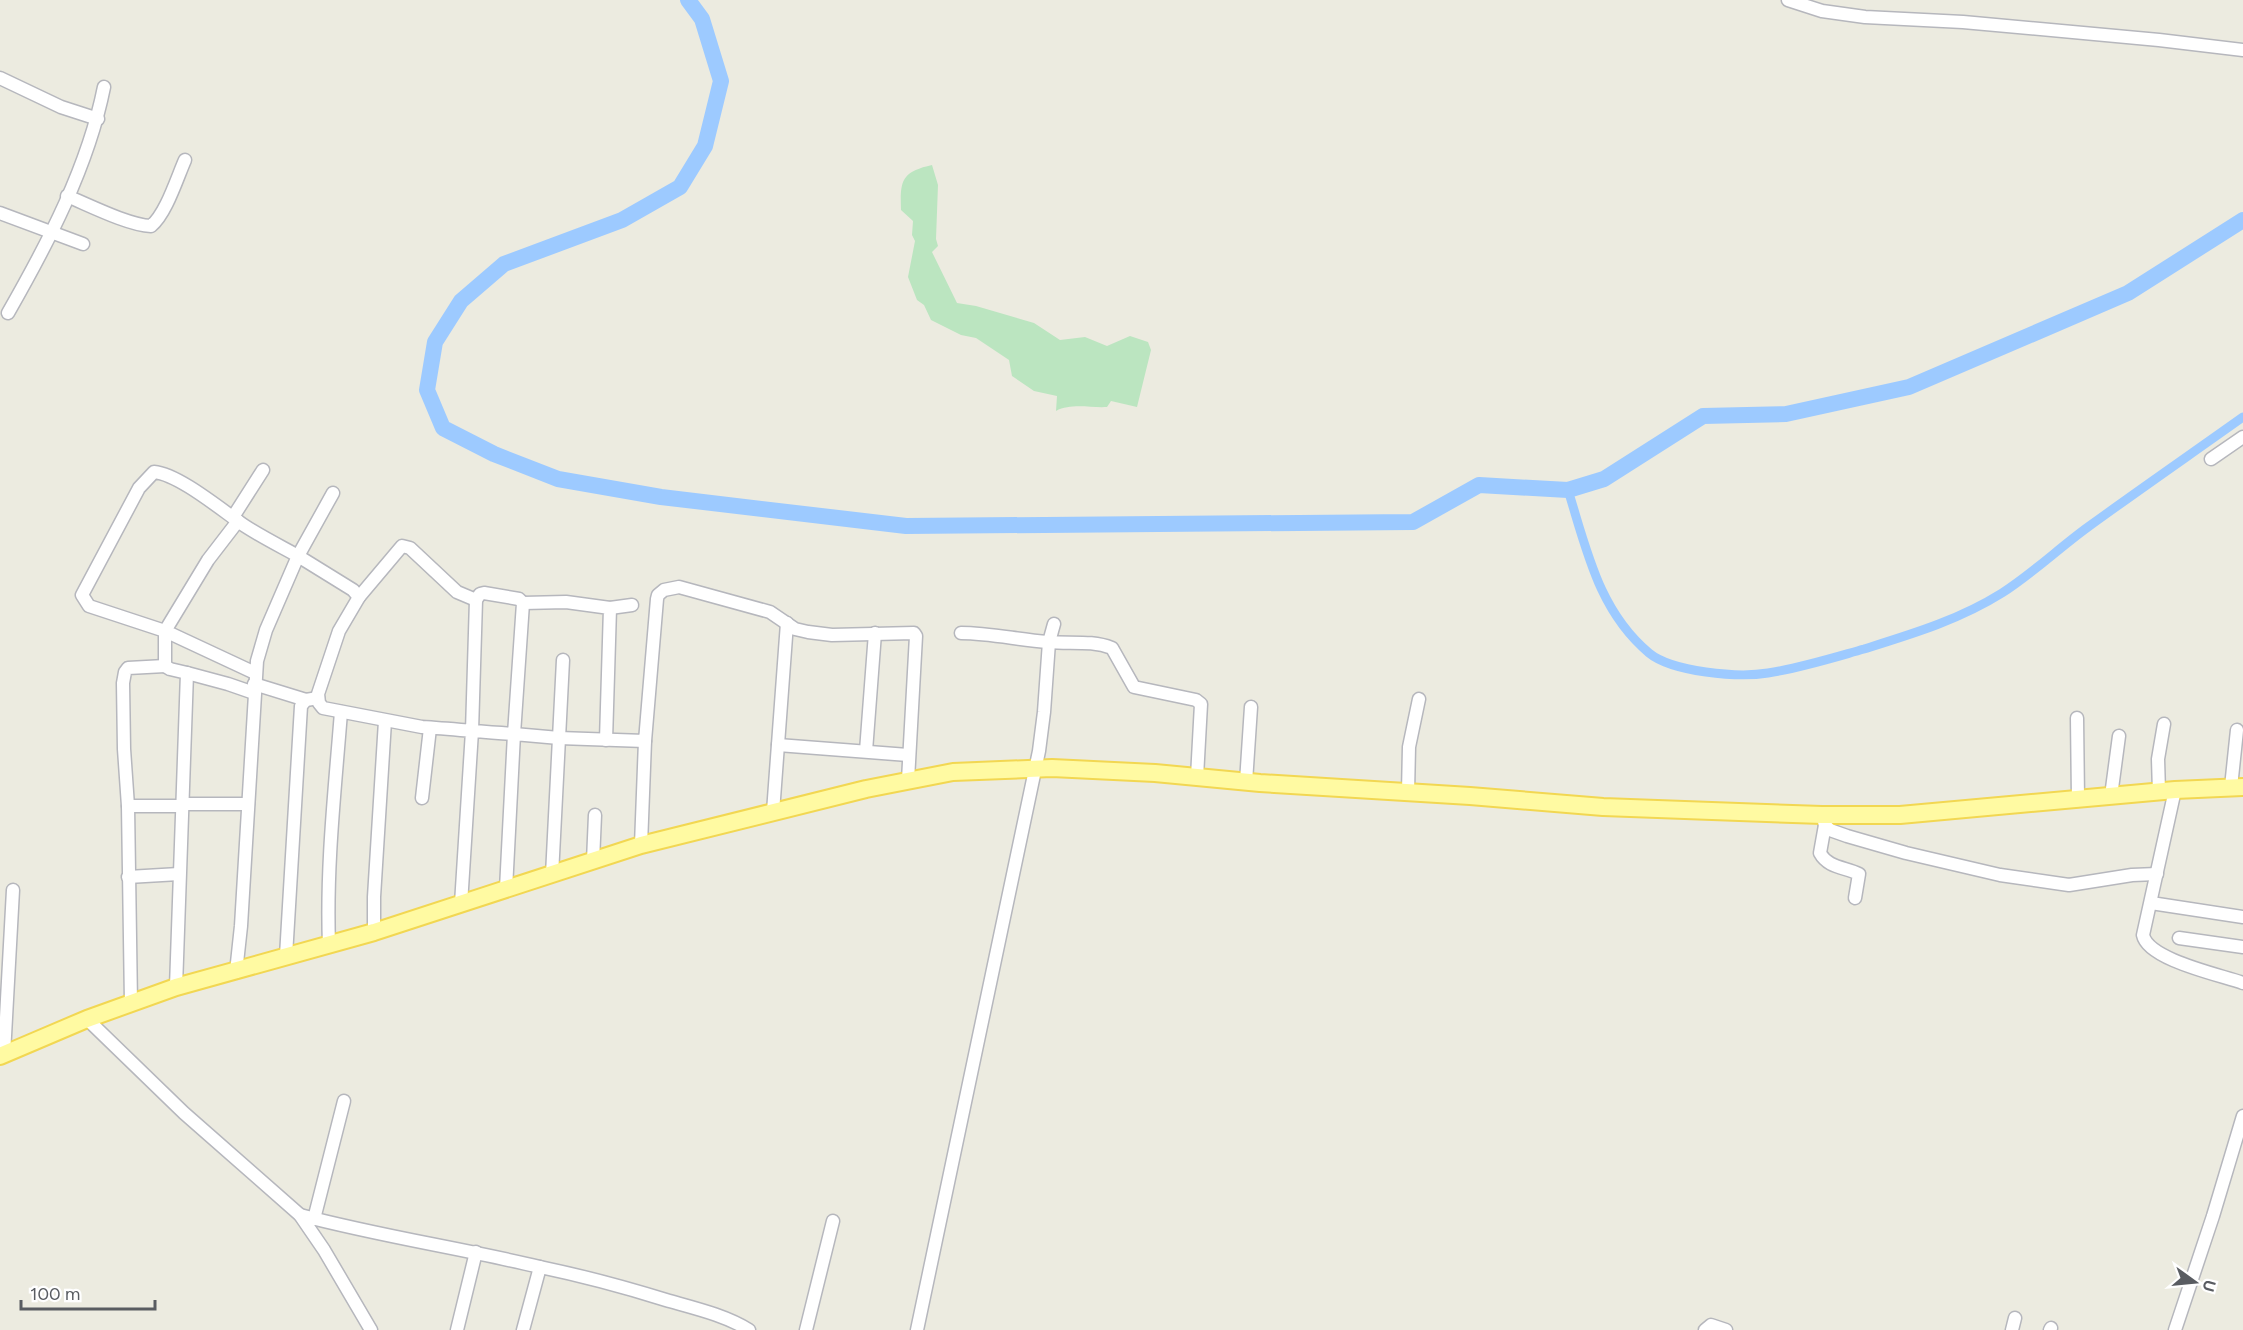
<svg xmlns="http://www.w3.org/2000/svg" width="2243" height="1330" font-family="Figtree,sans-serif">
  <rect width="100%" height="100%" fill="#ecebe0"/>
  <path fill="#bbe5c0" d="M 932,165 L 938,185 L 936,239 L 938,246 L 932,252 L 957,303 L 976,306 L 1034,323 L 1060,340 L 1085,337 L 1107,346 L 1130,336 L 1148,342 L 1151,350 L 1137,407 L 1111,401 L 1107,407 C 1090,408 1071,403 1056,411 L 1057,396 L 1034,391 L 1012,376 L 1009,360 L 976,338 L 961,335 L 931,320 L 924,305 L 917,300 L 908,277 L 915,241 L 912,235 L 913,221 L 901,210 C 900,181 901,172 932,165 Z"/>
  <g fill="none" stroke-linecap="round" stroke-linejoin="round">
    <path stroke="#9dcaff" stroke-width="9" d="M 1568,490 C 1587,551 1599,611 1649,653 C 1672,672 1738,678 1768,673 C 1800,668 1832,658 1864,649 C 1912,634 1959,620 2002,593 C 2032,574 2059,548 2088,527 C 2139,490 2191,454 2243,417"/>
    <polyline stroke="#9dcaff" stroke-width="16" points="688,0 702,19 721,81 705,146 680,187 622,220 504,264 461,301 435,342 427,390 443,428 494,454 558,479 661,497 906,526 1413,522 1479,485 1568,490 1604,479 1703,416 1786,414 1909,387 2128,293 2243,220"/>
    <g stroke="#b6b7bd" stroke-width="15">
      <g id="minor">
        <polyline points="1788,0 1822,11 1865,17 1963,22 2159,40 2243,50"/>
        <polyline points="0,78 61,107 98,119"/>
        <path d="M 67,196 C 89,205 128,225 151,226 C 166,214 177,178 185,160"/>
        <polyline points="0,213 83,244"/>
        <path d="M 8,313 C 48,243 88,167 104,87"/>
        <polyline points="2211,459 2243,437"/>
        <path d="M 333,493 L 298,556 L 353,590 L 359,597 L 339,631 L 318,694 L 319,703 L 323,708 L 422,727 C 453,729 483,732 514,734 L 523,603 L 519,599 L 484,593 L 480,594 L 476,600 L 472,731 L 461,904"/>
        <polyline points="233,517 263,470"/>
        <polyline points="238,521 208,560 165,631 255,673"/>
        <polyline points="359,597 402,546 410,548 457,592 476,600"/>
        <polyline points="523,603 566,602 610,608 606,740"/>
        <polyline points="610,608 632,605"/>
        <path d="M 961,633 C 990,633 1019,640 1048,642 C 1071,644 1091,640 1112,648 L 1134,687 L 1196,700 L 1201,704 L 1197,777"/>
        <polyline points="187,673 228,684 254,693"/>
        <polyline points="254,684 306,700"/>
        <polyline points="2077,718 2078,799"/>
        <polyline points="778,745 908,755"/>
        <polyline points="866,751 875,633"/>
        <polyline points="1246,782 1251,707"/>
        <polyline points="2231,787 2237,730"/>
        <path d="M 2175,790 L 2143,935 C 2148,960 2221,975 2243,983"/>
        <polyline points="1408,792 1409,747 1419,699"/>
        <polyline points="2159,792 2158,759 2164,724"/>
        <polyline points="2111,796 2119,736"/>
        <polyline points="422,798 430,728"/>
        <polyline points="182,804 248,804"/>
        <polyline points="128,806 182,806"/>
        <polyline points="773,812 787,623"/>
        <polyline points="1822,815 1825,825 1830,830 1847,836 1906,853 2000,875 2069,885 2132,875 2157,874"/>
        <path d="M 1825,825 L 1820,853 C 1828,868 1845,867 1859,874 L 1855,898"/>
        <polyline points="641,845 645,741"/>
        <polyline points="593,861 595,815"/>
        <polyline points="552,875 563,660"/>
        <polyline points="128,877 179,874"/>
        <polyline points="506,889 514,734 559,738 645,741 657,599 658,595 664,590 679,587 770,612 795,629 808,632 832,635 914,633 916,636 908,780"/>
        <polyline points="2151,903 2243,917"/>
        <polyline points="374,932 374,897 385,721"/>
        <polyline points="2179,938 2243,947"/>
        <path d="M 329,945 C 326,867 335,789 341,712"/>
        <polyline points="286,956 301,706 306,700 318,698"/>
        <path d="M 176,987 L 187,673 L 170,669 L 165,666 L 165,631 L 89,606 L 82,595 L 139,488 L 154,472 C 179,474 224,512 245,526 C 262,537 280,546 298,556 L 266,630 L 257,661 L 241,926 L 236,972"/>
        <polyline points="131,1004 128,806 124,749 123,683 125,672 128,668 165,666"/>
        <polyline points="87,1019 184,1113 300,1215 324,1250 371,1330"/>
        <polyline points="4,1054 13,890"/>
        <path d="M 300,1215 C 379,1236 460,1248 540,1267"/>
        <polyline points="314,1219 344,1101"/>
        <polyline points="457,1330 476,1252"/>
        <path d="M 523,1330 L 540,1267 C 583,1276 624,1287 666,1300 C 694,1308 725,1315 749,1330"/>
        <polyline points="806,1330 833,1221"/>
        <polyline points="917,1330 1039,751 1044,712 1049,642 1054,624"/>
        <polyline points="1705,1330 1711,1325 1726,1330"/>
        <polyline points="2012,1330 2015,1318"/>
        <polyline points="2050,1330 2051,1328"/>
        <polyline points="2175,1330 2213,1216 2243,1116"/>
      </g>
    </g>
    <g stroke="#f2d752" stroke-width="20">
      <polyline id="major" points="0,1056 87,1019 176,987 374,932 641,845 866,789 953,772 1052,768 1155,773 1260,783 1470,796 1603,807 1822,815 1900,815 2175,790 2243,787"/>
    </g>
    <use href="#minor" stroke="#fff" stroke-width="12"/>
    <use href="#major" stroke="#fffaa2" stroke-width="16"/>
  </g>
  <g transform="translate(2195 1282) rotate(105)" stroke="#ffffff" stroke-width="4.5" paint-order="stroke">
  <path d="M0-4.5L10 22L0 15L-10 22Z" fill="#595c61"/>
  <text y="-9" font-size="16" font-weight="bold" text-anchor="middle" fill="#595c61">U</text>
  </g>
  <path d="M21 1300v9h134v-9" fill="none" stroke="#595c61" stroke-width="3"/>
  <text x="30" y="1300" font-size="18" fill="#595c61" stroke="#ffffff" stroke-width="4.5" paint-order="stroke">100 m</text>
</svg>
